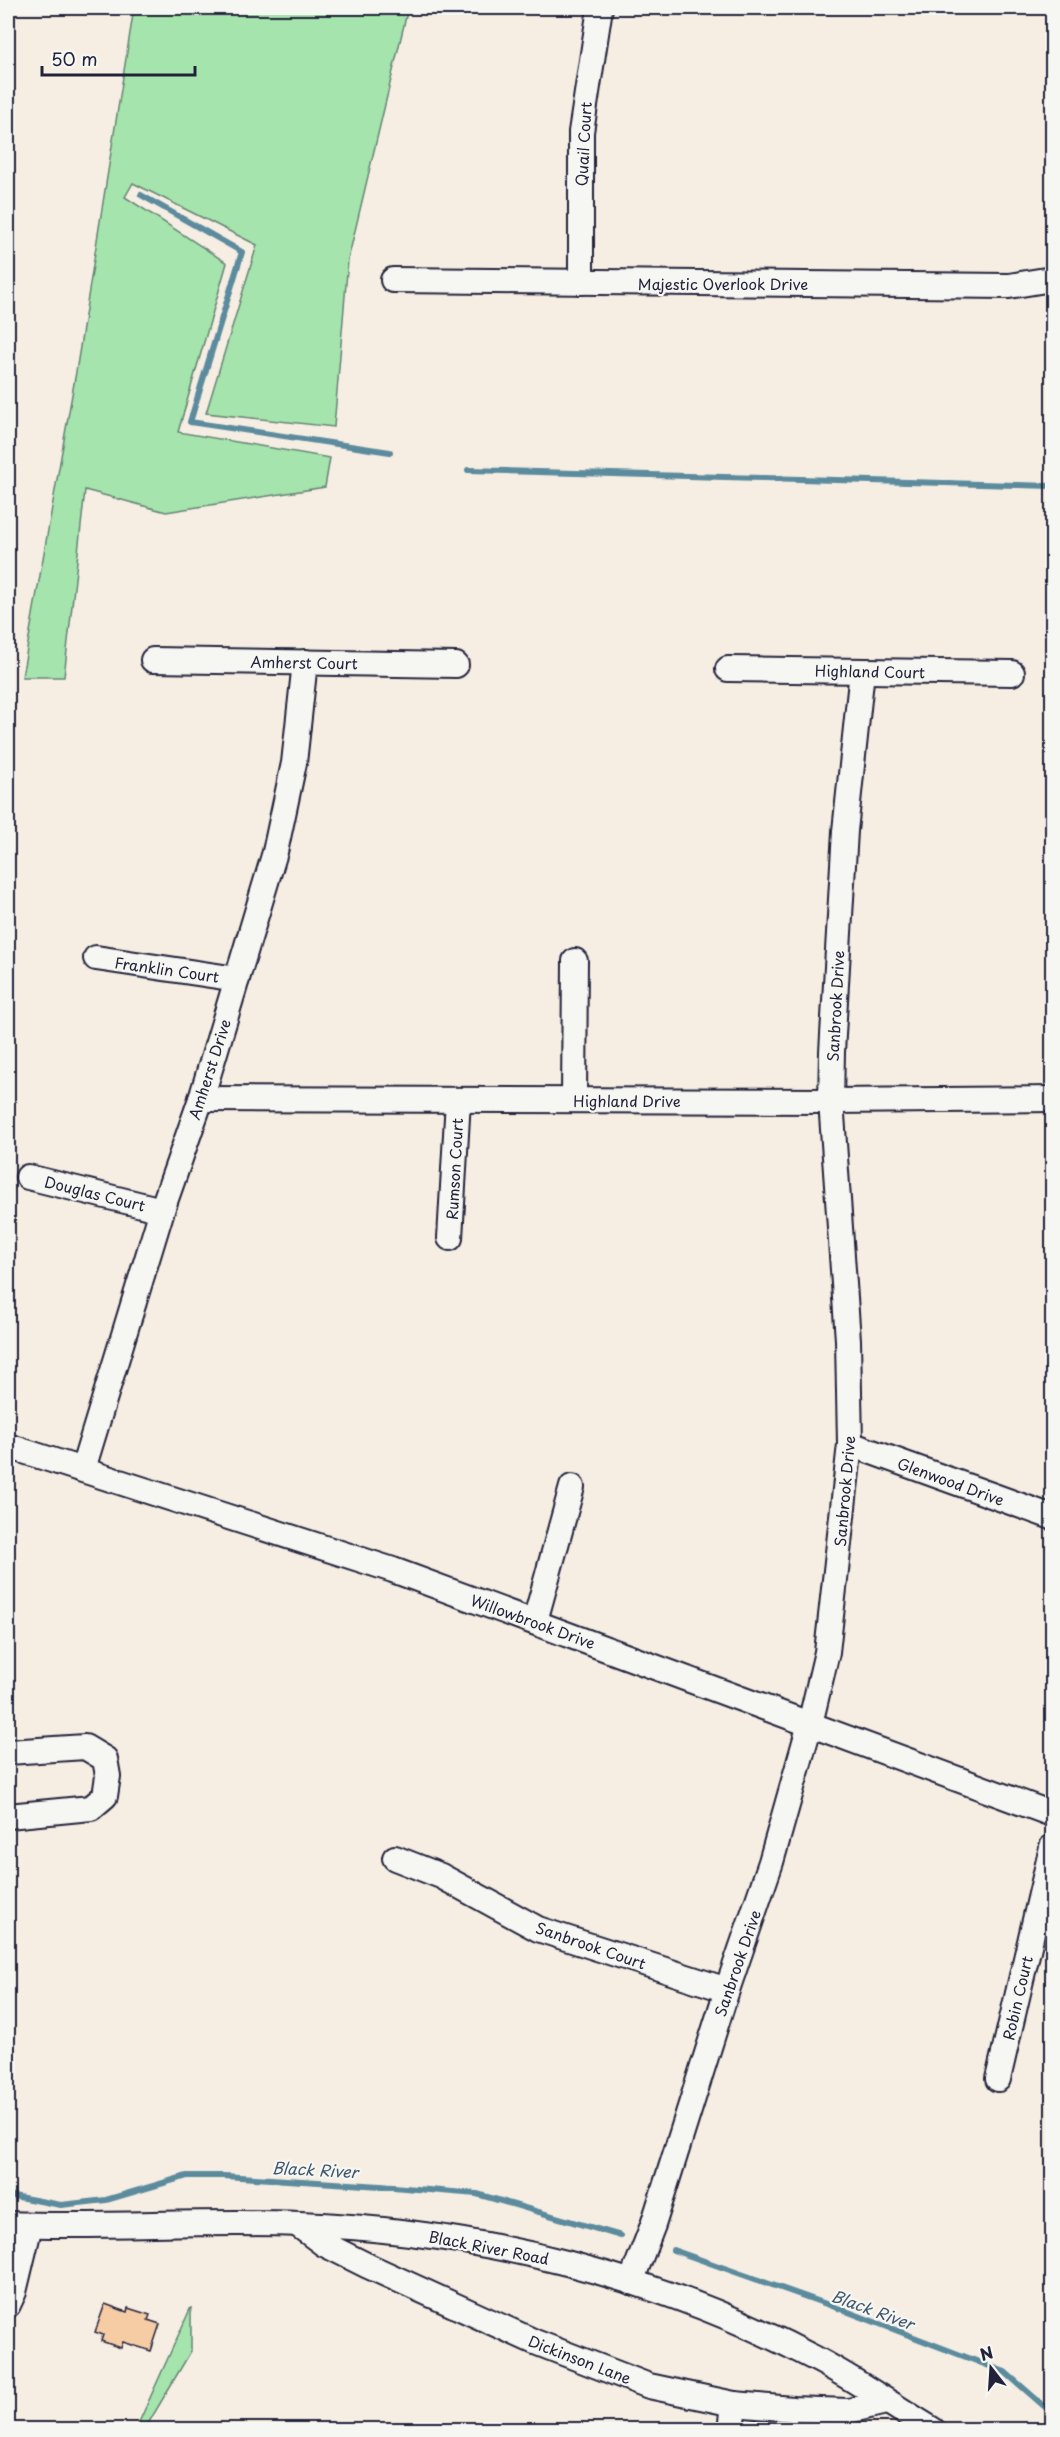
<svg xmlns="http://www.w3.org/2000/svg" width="1060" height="2437" font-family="'Playpen Sans',sans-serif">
  <rect width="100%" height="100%" fill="#f6eee3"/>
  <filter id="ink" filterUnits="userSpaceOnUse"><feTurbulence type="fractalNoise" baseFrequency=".0167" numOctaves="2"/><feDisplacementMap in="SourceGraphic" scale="12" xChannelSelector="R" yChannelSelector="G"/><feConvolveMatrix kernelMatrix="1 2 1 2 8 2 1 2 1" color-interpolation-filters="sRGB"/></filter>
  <g filter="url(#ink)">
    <g fill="#a5e4ac" stroke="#648374" stroke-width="1.5">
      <polygon points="134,8 408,8 348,260 334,427 206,413 257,245 133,183 125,197 227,263 178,432 330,458 325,487 166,512 85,490 64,677 22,677 76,372"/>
      <polygon points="191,2307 191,2351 145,2429 136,2429"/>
    </g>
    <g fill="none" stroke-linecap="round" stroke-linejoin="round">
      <g stroke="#5c8b9e" stroke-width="6">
        <polyline points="141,195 242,252 190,422 390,452"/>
        <polyline points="468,470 1052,486"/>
        <polyline points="8,2195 61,2205 106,2200 187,2176 224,2176 381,2186 477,2194 621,2236"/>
        <polyline points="673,2250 846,2311 1005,2372 1052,2413"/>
      </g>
    </g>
    <polygon fill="#f6cca5" stroke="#22223b" stroke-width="1.5" points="105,2304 127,2312 128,2308 150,2315 148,2320 160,2324 151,2351 123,2342 121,2348 101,2341 103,2335 95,2332"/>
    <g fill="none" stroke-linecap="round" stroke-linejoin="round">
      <g stroke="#22223b" stroke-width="28">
        <g id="minor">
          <polyline points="393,280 1009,286 1052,279"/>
          <polyline points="581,282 581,132 600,8"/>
          <polyline points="153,660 456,665"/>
          <polyline points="728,669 1012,673"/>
          <polyline points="96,958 237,979"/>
          <polyline points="201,1099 831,1101 1052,1099"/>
          <polyline points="574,1100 575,961"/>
          <polyline points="28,1177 162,1210"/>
          <polyline points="450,1238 458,1100"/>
          <polyline points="850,1444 1052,1517"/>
          <polyline points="8,1446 393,1570 1052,1814"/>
          <polyline points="83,1469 162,1210 201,1099 275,852 294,763 305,662"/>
          <polyline points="535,1621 572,1487"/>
          <polyline points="8,1752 85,1747 105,1759 108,1776 105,1796 91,1808 8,1816"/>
          <polyline points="395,1858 441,1876 538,1929 727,1990"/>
          <polyline points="998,2079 1052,1847"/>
          <path d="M 8,2224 C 105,2228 202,2220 299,2224 C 480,2231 660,2276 820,2361 C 859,2382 895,2407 933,2430"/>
          <polyline points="297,2224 324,2244 366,2265 535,2342 649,2386 734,2404 793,2409 848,2411 886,2402"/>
          <polyline points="631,2282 653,2225 727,1990 771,1862 810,1724 827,1652 850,1444 848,1340 831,1101 832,1052 845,831 862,671"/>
          <polyline points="8,2305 14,2292 30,2225"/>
          <polyline points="731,2430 734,2404"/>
        </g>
      </g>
      <use href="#minor" stroke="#f6f6f2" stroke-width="24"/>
    </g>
  </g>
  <g text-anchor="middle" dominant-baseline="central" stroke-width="4.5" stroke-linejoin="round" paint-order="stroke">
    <g font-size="15" fill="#22223b" stroke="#f6f6f2">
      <text transform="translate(583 144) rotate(-87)">Quail Court</text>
      <text x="723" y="283">Majestic Overlook Drive</text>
      <text transform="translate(304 662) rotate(1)">Amherst Court</text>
      <text transform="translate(870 671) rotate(1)">Highland Court</text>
      <text transform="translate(167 969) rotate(8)">Franklin Court</text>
      <text transform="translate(835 1006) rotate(-87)">Sanbrook Drive</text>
      <text transform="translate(209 1069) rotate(-72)">Amherst Drive</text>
      <text x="627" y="1100">Highland Drive</text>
      <text transform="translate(454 1169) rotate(-87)">Rumson Court</text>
      <text transform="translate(95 1193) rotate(14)">Douglas Court</text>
      <text transform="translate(951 1481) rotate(20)">Glenwood Drive</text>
      <text transform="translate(844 1491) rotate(-85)">Sanbrook Drive</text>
      <text transform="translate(533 1621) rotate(20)">Willowbrook Drive</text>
      <text transform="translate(591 1945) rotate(19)">Sanbrook Court</text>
      <text transform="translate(737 1963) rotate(-71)">Sanbrook Drive</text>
      <text transform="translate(1017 1998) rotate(-77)">Robin Court</text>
      <text transform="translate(489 2247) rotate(11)">Black River Road</text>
      <text transform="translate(580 2359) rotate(21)">Dickinson Lane</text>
    </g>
    <g font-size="16" font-style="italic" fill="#3f576d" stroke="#f6f6f2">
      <text transform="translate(315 2169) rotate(3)">Black River</text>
      <text transform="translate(873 2309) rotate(20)">Black River</text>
    </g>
  </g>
  <rect width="1060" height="2437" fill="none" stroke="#f6f6f2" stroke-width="30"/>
  <rect x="15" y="15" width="1030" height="2407" fill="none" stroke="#22223b" stroke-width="2" filter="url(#ink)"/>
  <g transform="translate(991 2368) rotate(343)" stroke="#f6f6f2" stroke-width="4.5" paint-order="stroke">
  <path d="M0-4.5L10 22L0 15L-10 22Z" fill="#22223b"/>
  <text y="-9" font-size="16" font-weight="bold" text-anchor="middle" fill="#22223b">N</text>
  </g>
  <path d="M42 66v9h153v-9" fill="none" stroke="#22223b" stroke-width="3"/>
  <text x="51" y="66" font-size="18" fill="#22223b" stroke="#f6f6f2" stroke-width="4.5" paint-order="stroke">50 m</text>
</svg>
